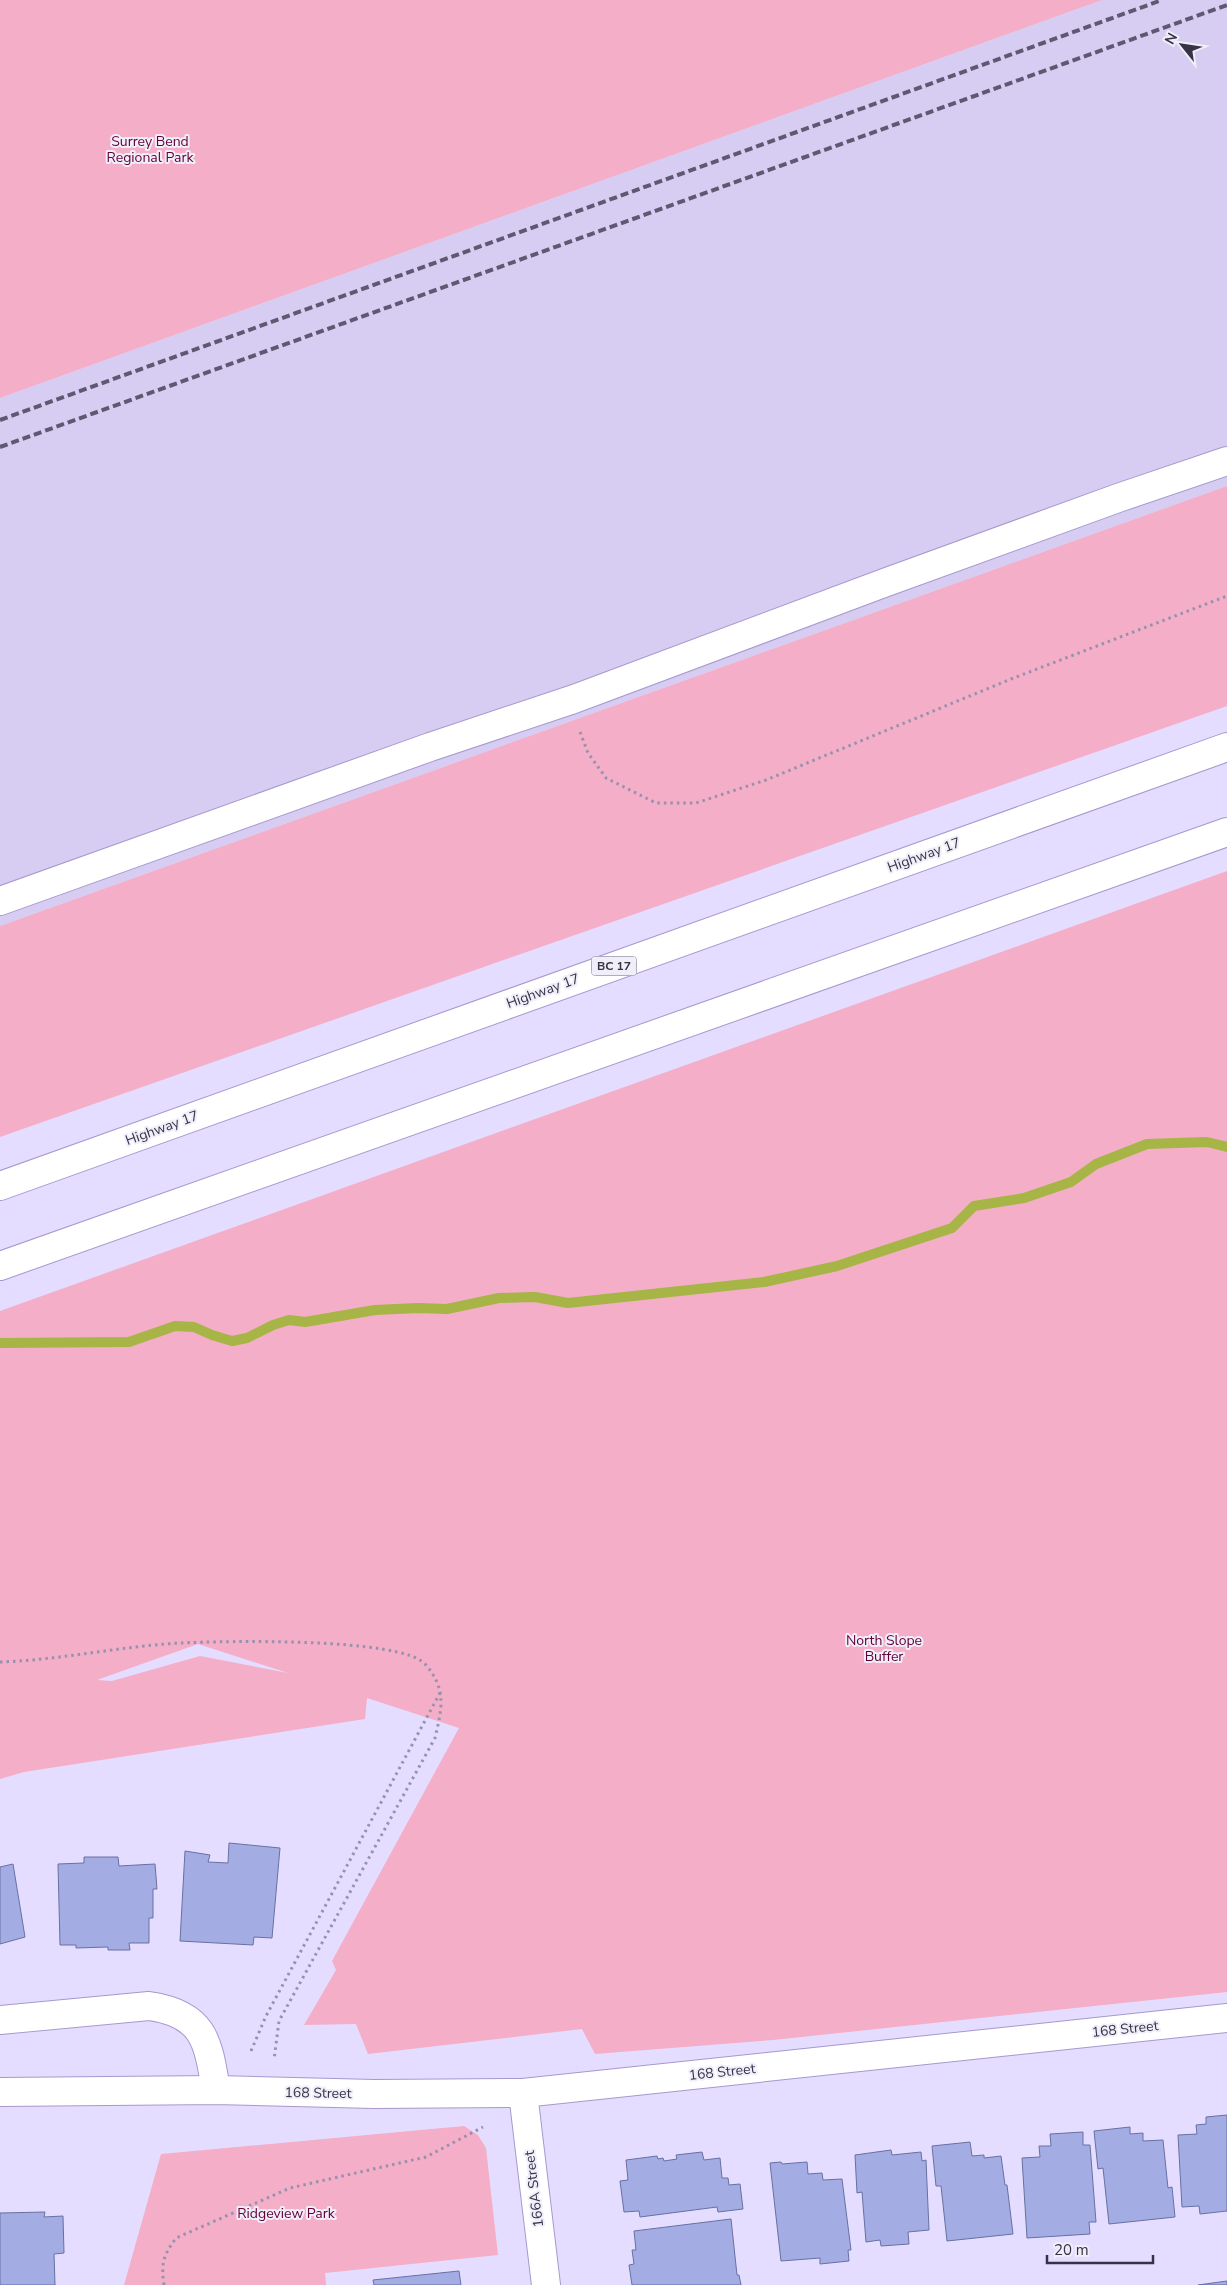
<svg xmlns="http://www.w3.org/2000/svg" width="1227" height="2285" font-family="'Nunito Sans',sans-serif">
  <rect width="100%" height="100%" fill="#e5ddff"/>
  <polygon fill="#d7cdf3" points="1102,0 1227,0 1227,486 0,926 0,398"/>
  <g fill="#f4aec7" fill-rule="evenodd">
    <polygon points="0,0 1102,0 0,398"/>
    <polygon points="1227,486 1227,706 0,1137 0,926"/>
    <path d="M 1227,871 L 1227,1992 L 773,2040 L 595,2054 L 582,2029 L 368,2054 L 356,2024 L 304,2025 L 336,1970 L 332,1961 L 459,1728 L 367,1698 L 365,1719 L 24,1772 L 0,1779 L 0,1311 ZM 198,1644 L 288,1673 L 200,1656 L 112,1681 L 97,1680 Z"/>
    <polygon points="464,2126 478,2135 486,2148 498,2255 325,2273 326,2285 124,2285 161,2154"/>
  </g>
  <g fill="none" stroke-linecap="round" stroke-linejoin="round">
    <polyline stroke="#a6b545" stroke-width="10" points="0,1343 129,1342 175,1326 194,1327 212,1335 232,1341 247,1338 273,1325 289,1320 305,1322 375,1310 418,1308 447,1309 499,1298 535,1297 568,1303 764,1282 837,1266 952,1228 974,1206 1024,1198 1071,1182 1096,1164 1147,1144 1207,1142 1227,1147"/>
  </g>
  <g fill="#a4ade3" stroke="#6870a2">
    <polygon points="229,1843 280,1848 272,1938 254,1937 253,1945 180,1941 185,1851 210,1855 208,1862 228,1863"/>
    <polygon points="84,1857 118,1857 119,1866 155,1864 157,1889 153,1889 153,1918 149,1918 149,1943 129,1943 130,1950 108,1950 108,1947 76,1948 76,1945 60,1945 58,1864 84,1863"/>
    <polygon points="13,1864 25,1937 0,1944 0,1867"/>
    <polygon points="1227,2115 1227,2211 1200,2214 1199,2206 1182,2207 1178,2135 1197,2134 1196,2125 1206,2124 1206,2117"/>
    <polygon points="1130,2127 1130,2134 1143,2133 1143,2141 1163,2140 1168,2188 1172,2187 1175,2217 1109,2224 1103,2168 1098,2169 1094,2131"/>
    <polygon points="1083,2132 1083,2145 1090,2145 1096,2222 1089,2222 1090,2234 1027,2238 1022,2158 1040,2157 1039,2146 1051,2146 1050,2134"/>
    <polygon points="970,2142 972,2156 984,2155 984,2158 1001,2156 1005,2185 1007,2185 1013,2234 947,2241 941,2186 936,2186 932,2146"/>
    <polygon points="891,2150 892,2155 921,2152 922,2161 926,2160 929,2230 908,2232 909,2244 881,2246 880,2240 866,2242 862,2192 857,2193 855,2155"/>
    <polygon points="702,2152 704,2160 720,2158 722,2178 728,2178 729,2185 740,2184 743,2209 718,2212 717,2207 640,2217 639,2211 624,2212 620,2181 628,2180 626,2160 657,2156 658,2159 663,2158 664,2161 677,2159 676,2155"/>
    <polygon points="781,2162 782,2164 807,2162 808,2174 822,2173 823,2180 842,2179 851,2250 848,2250 849,2261 820,2264 820,2258 781,2261 770,2163"/>
    <polygon points="45,2212 44,2217 63,2216 64,2253 54,2254 55,2285 0,2285 0,2213"/>
    <polygon points="731,2219 737,2275 739,2275 741,2285 632,2285 629,2265 634,2264 632,2250 636,2250 634,2231"/>
    <polygon points="459,2271 461,2285 374,2285 373,2280"/>
    <polygon points="1227,2281 1227,2285 1198,2285"/>
  </g>
  <g fill="none" stroke-linecap="round" stroke-linejoin="round">
    <g stroke="#a698cd" stroke-width="30">
      <g id="minor">
        <polyline points="0,901 430,747 574,699 884,583 1118,498 1227,461"/>
        <path d="M 0,2020 L 149,2006 C 205,2014 208,2042 216,2090"/>
        <polyline points="0,2092 216,2090 374,2094 523,2093 1227,2018"/>
        <polyline points="523,2093 546,2285"/>
      </g>
    </g>
    <g stroke="#a698cd" stroke-width="30">
      <g id="highway">
        <polyline points="0,1186 1227,747"/>
        <polyline points="0,1266 1227,832"/>
      </g>
    </g>
    <g stroke="#9891ae" stroke-width="3" stroke-dasharray="2.5 4" stroke-linecap="butt">
      <polyline points="580,732 588,753 606,778 656,803 696,803 766,780 1011,679 1227,596"/>
      <path d="M 0,1662 C 61,1660 121,1646 181,1643 C 222,1641 400,1637 425,1664 C 447,1689 442,1708 435,1738 L 279,2021 L 274,2060"/>
      <polyline points="251,2051 266,2016 441,1691"/>
      <path d="M 164,2285 C 161,2263 163,2256 176,2238 L 290,2188 L 426,2157 L 483,2127"/>
    </g>
    <use href="#minor" stroke="#fff" stroke-width="28"/>
    <use href="#highway" stroke="#fff" stroke-width="28"/>
    <g stroke="#5f5871" stroke-width="4" stroke-dasharray="8 4" stroke-linecap="butt">
      <polyline points="0,420 1162,0"/>
      <polyline points="0,447 1227,5"/>
    </g>
  </g>
  <g text-anchor="middle" dominant-baseline="central" stroke-width="4" stroke-linejoin="round" paint-order="stroke">
    <rect fill="#f0eef9" stroke="#6f6a7d" stroke-width="1" x="591.5" y="956.5" width="45" height="19" rx="4"/>
    <g font-size="12" font-weight="bold" fill="#383248">
      <text x="614" y="966">BC 17</text>
    </g>
    <g font-size="14" fill="#640137" stroke="#f0eef9">
      <text x="150" y="141">Surrey Bend<tspan x="150" dy="16">Regional Park</tspan></text>
      <text x="884" y="1640">North Slope<tspan x="884" dy="16">Buffer</tspan></text>
      <text x="286" y="2213">Ridgeview Park</text>
    </g>
    <g font-size="14" fill="#383248" stroke="#f0eef9">
      <text transform="translate(924 855) rotate(-20)">Highway 17</text>
      <text transform="translate(543 991) rotate(-20)">Highway 17</text>
      <text transform="translate(162 1128) rotate(-20)">Highway 17</text>
      <text transform="translate(1125 2029) rotate(-6)">168 Street</text>
      <text transform="translate(722 2072) rotate(-6)">168 Street</text>
      <text transform="translate(318 2093) rotate(1)">168 Street</text>
      <text transform="translate(534 2189) rotate(-97)">166A Street</text>
    </g>
  </g>
  <g transform="translate(1182 45) rotate(300)" stroke="#f0eef9" stroke-width="4" paint-order="stroke">
  <path d="M0-4L9 19L0 12L-9 19Z" fill="#383248"/>
  <text y="-8" font-size="14" font-weight="bold" text-anchor="middle" fill="#383248">N</text>
  </g>
  <path d="M1047 2255v8h106v-8" fill="none" stroke="#383248" stroke-width="2.5"/>
  <text x="1054" y="2255" font-size="15" fill="#383248" stroke="#f0eef9" stroke-width="4" paint-order="stroke">20 m</text>
</svg>
